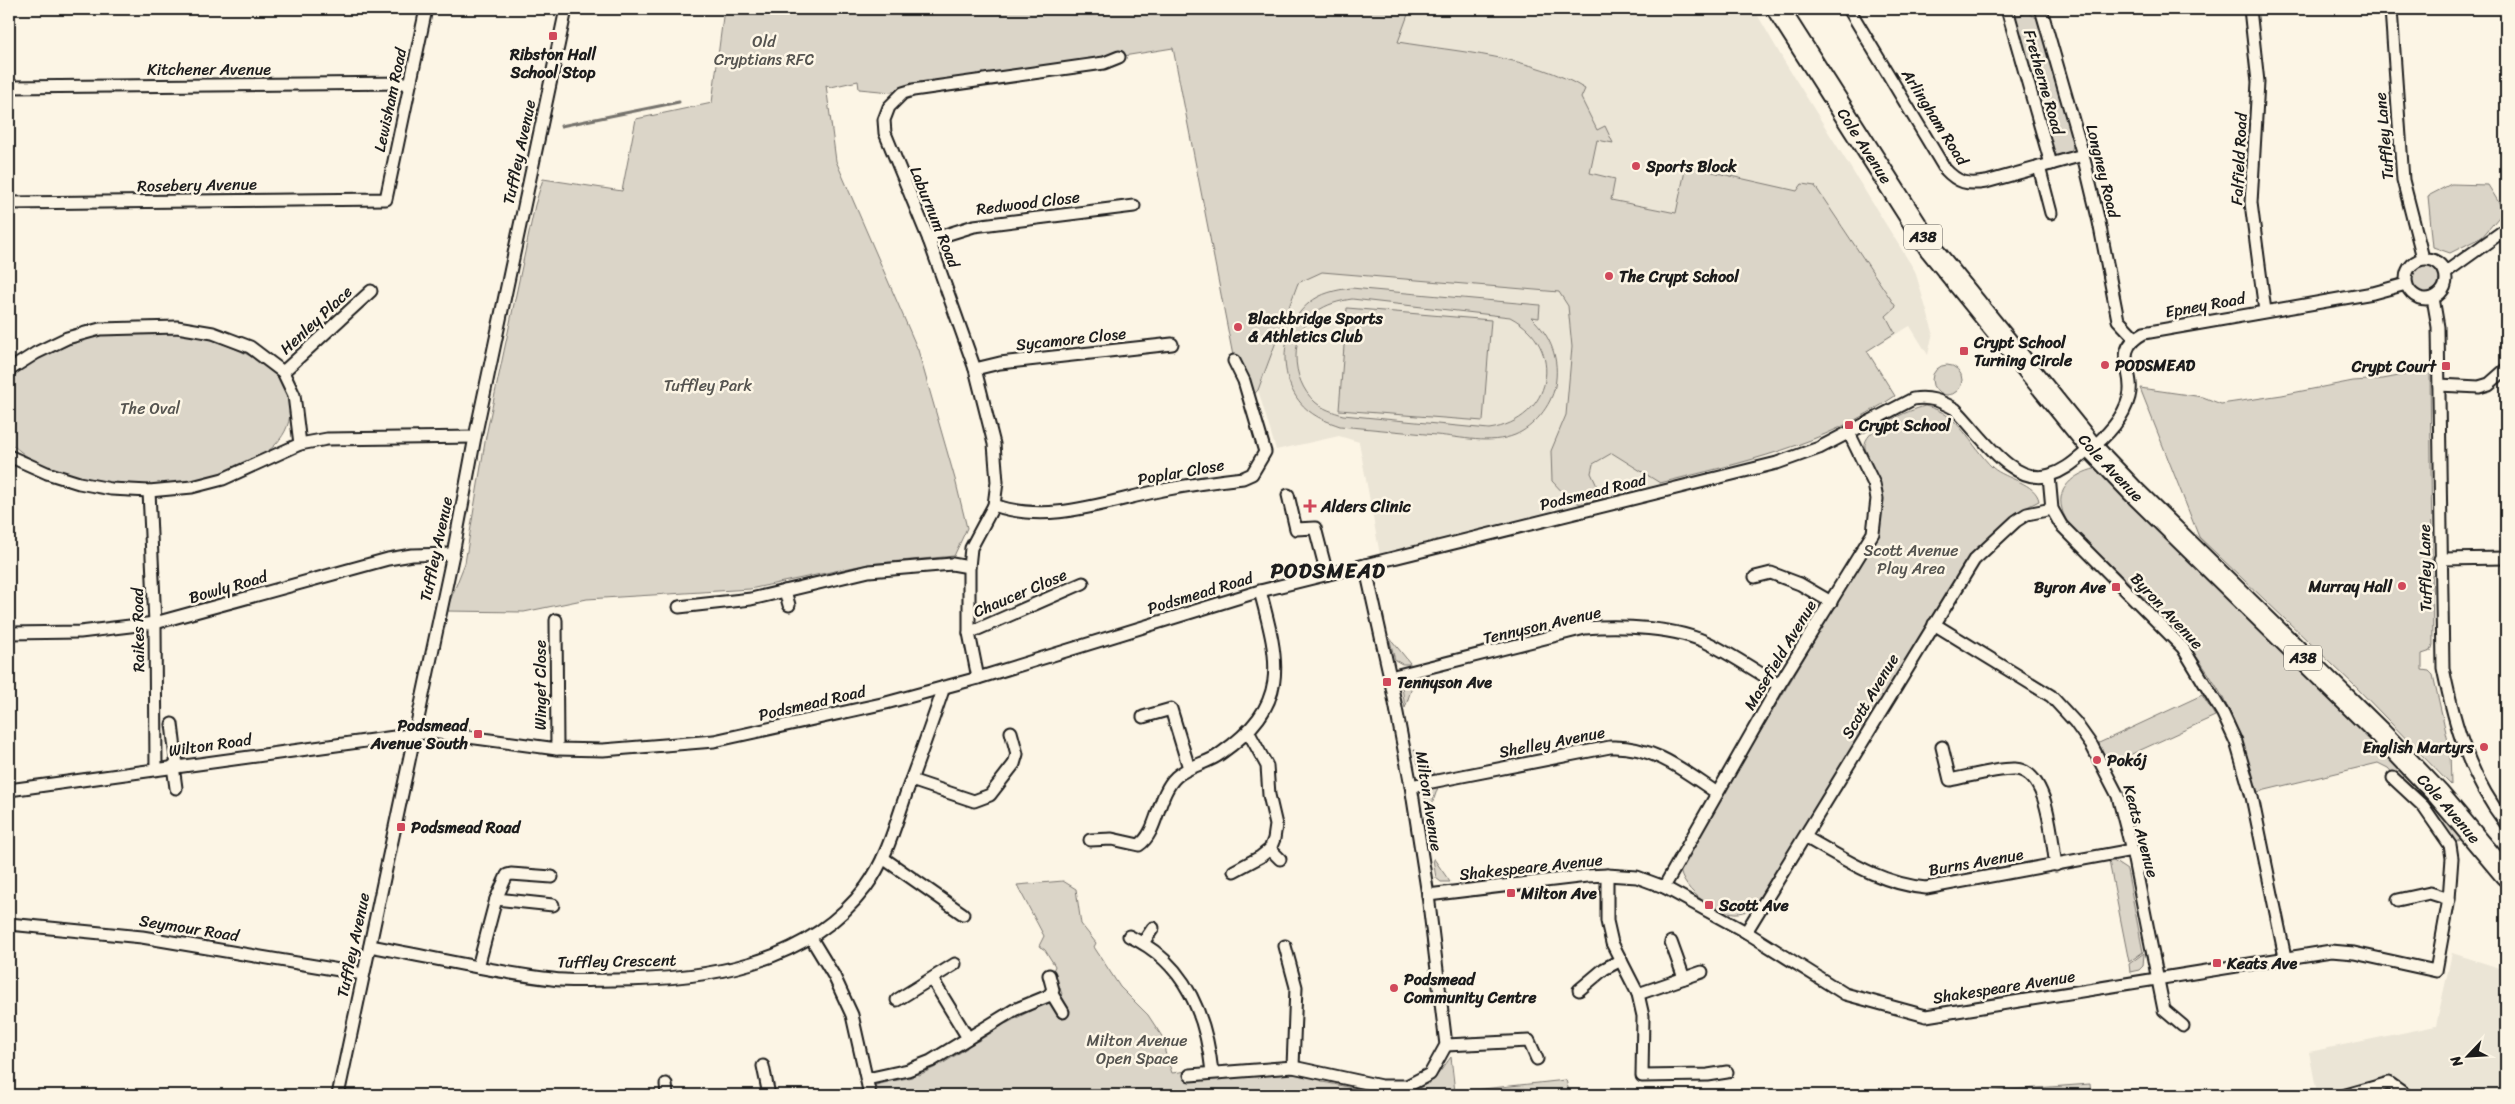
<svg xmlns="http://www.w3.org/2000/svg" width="2515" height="1104" font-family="Sriracha,sans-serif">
  <rect width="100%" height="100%" fill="#fcf5e5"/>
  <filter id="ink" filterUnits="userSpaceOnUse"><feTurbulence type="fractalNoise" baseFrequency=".02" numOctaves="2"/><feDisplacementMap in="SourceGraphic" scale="10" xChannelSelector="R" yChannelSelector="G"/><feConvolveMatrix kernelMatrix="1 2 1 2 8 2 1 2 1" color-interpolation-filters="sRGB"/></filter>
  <g filter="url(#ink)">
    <g fill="#ebe5d6">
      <polygon points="1410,9 1754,9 1784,61 1915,271 1933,332 1928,355 1910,326 1867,351 1895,396 1849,424 1812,441 1755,460 1380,555 1359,442 1339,436 1276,450 1258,390 1305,266"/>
      <polygon points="2452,953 2506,970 2506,1095 2266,1095 2316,1088 2309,1052 2436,1026"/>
    </g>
    <g fill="#dbd5c8" stroke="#7c7872" fill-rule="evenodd">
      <path d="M 724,9 L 1410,9 L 1398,42 C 1457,52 1533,56 1585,89 L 1581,98 L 1597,130 L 1605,126 L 1613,143 L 1597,140 L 1590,173 L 1615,179 L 1611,200 L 1676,213 L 1686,166 L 1797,191 L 1802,184 L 1815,186 L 1896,307 L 1886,316 L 1895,333 L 1867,351 L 1895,396 C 1822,446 1744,462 1660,483 L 1612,453 L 1593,464 L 1591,473 L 1603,499 L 1580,504 L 1566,496 L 1552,481 L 1551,451 L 1566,415 L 1572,347 L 1568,306 L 1559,292 L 1322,272 L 1298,283 L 1258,390 L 1248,401 L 1234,361 L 1173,48 L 913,90 L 891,92 L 859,89 L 858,81 L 831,87 L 826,85 L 836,161 L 918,350 L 955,479 L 967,528 L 954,556 L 868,564 L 750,589 L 587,599 L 524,612 L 446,611 L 465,563 L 486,436 L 535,205 L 543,179 L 622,191 L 636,119 L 712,103 Z"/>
      <polygon points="2027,13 2039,19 2074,141 2072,149 2069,153 2057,156 2054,153 2016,23 2015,17"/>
      <polygon points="2451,184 2488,185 2504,211 2482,237 2450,253 2433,247 2428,196"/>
      <circle cx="2425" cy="279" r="14"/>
      <path d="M 1351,288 L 1540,305 L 1539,318 L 1531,317 C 1551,336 1560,359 1555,386 C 1551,406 1534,427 1515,435 C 1490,445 1461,437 1436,435 C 1404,432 1372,429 1340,426 C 1329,422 1319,419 1309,411 C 1277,386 1277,329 1309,303 C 1321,293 1336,290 1351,288 ZM 1352,299 L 1510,317 C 1567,347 1553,420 1489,429 L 1343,415 C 1333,412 1323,409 1315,402 C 1290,379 1289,334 1316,312 C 1327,304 1339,301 1352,299 Z"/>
      <polygon points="1347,308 1491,320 1483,421 1339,410"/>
      <path d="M 174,330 C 211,338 288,359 290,406 C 291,421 286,433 276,444 C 226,494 101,495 41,465 C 29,459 20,451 10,443 L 9,378 L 14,372 C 44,356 76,338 111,333 C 131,330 153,331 174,330 Z"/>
      <circle cx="1947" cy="380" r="15"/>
      <polygon points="2430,370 2433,645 2431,651 2422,654 2422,670 2429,671 2433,675 2450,750 2451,785 2354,685 2199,537 2140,388 2203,397 2221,404 2282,395 2353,381 2383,379"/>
      <path d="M 1925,406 C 1960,413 1970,446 1993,468 C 2006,479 2036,483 2039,501 L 2015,513 L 1970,556 L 1754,906 C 1751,908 1747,911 1744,912 C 1722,919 1680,891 1680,867 L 1879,532 C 1886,493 1878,483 1865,448 C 1861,429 1910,410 1925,406 Z"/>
      <path d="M 2099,468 L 2347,711 L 2465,838 L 2453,843 L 2449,836 L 2388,768 L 2378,763 L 2257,792 C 2247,760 2239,727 2223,698 C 2189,633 2123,578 2071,527 C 2068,522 2063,515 2062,509 C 2055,486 2079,471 2099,468 Z"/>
      <polygon points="1389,637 1410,663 1410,664 1402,664 1395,660"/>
      <polygon points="1415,678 1405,708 1402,687 1408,680"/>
      <polygon points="2202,695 2215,716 2110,764 2099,746 2099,743"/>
      <polygon points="1414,750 1415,750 1435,774 1427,775 1420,771"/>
      <polygon points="1438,787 1428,816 1426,816 1425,796 1431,789"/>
      <polygon points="1433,859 1434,859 1450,882 1441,882 1436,878"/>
      <polygon points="2112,860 2127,870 2143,952 2129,962 2109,861"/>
      <path d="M 1063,881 L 1076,889 L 1081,924 L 1096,943 L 1094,947 L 1120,987 L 1148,1015 L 1165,1041 L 1165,1052 L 1172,1073 L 1188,1071 L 1191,1081 L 1289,1073 L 1322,1078 L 1322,1082 C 1354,1087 1399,1103 1428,1083 C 1438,1076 1444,1066 1451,1057 L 1455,1092 L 1566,1080 L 1570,1095 L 875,1095 L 876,1085 L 888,1082 L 891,1079 L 893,1081 L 912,1077 L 916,1073 L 919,1075 L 936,1067 L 937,1063 L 942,1064 L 967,1048 L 966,1045 L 974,1040 L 978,1041 L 1002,1026 L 1002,1022 L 1007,1023 L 1032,1010 L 1032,1006 L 1047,1002 L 1053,1004 L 1062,994 L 1053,971 L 1055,966 L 1045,950 L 1039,946 L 1044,936 L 1017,885 Z"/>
      <polygon points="2144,953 2143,966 2139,970 2130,972 2129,964"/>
      <polygon points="2090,1084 2091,1095 1943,1095"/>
    </g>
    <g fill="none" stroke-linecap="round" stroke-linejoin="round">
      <polyline stroke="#75726c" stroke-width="3" points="561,126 679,102"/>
      <g stroke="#1c1c1c" stroke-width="15">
        <g id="street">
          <path d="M 1849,9 L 1945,169 C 1958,183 1967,185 1986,182 L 2083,155"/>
          <polyline points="2007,9 2051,164"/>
          <polyline points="2041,9 2083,155 2099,222 2118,320 2135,338"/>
          <polyline points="2250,9 2258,82 2251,203 2265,311"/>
          <polyline points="2391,9 2403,180 2423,258"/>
          <polyline points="9,87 410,83"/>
          <polyline points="2039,167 2051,213"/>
          <polyline points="9,203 386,199 426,9"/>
          <polyline points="929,240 974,226 1134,206"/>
          <circle cx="2426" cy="279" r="20"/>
          <polyline points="2446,272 2506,229"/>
          <path d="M 2433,298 L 2438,327 L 2443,668 C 2455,727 2469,775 2506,824"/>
          <polyline points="975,369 1000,363 1172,344"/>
          <polyline points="9,370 36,353 67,338 100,329 177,327 213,333 250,347 283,372 294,395 300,444"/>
          <polyline points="283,372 371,291"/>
          <polyline points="2439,385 2479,387 2489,384 2506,369"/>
          <polyline points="9,456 47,473 79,483 111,489 149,491 192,487 223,479 300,444 327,439 475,437"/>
          <polyline points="2049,476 2052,509 2061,525 2183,648 2223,714 2236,742 2252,797 2285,957"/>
          <polyline points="149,491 155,623 156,769"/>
          <polyline points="1288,495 1296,529 1315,528 1327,574"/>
          <path d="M 994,505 C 1050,525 1107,501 1163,490 C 1189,485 1216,481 1243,478 L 1252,474 L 1265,452 L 1244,381 L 1234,361"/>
          <polyline points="2440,559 2506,558"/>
          <polyline points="969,567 971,548 994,505 997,482 994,444 975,369 929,240 885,133 884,120 889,107 903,93 913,90 1104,63 1119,57"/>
          <polyline points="1755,577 1771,573 1800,584 1831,602"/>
          <polyline points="785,591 789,605"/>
          <polyline points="679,607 751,599 869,571 952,564 969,567 969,633 978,678"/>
          <polyline points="556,620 557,749"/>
          <polyline points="1934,624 2051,696 2075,722 2092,746 2118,796 2132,850 2164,1010 2183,1026"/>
          <polyline points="9,633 80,632 155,623 388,559 412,555 453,554"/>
          <polyline points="969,633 1083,583"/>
          <path d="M 1390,677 L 1585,628 C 1621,625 1677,627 1710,644 C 1734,656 1756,671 1779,685"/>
          <polyline points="1143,717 1171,709 1189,768"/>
          <polyline points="172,724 177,766"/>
          <path d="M 1942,747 L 1950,780 C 1967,777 1998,768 2015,769 C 2049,771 2051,838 2056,865"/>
          <polyline points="173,766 176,788"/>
          <polyline points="911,780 974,801 990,795 1014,764 1017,754 1011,732"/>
          <path d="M 1411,786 L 1610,747 C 1653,745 1683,770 1717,793"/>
          <path d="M 9,790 L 431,732 L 557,749 L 603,750 L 714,741 L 886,703 L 978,678 L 1260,591 L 1777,463 L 1819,448 L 1913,399 C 1929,396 1941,401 1955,409 C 1979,432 2012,487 2050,475 C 2064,471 2074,462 2085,453 C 2104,439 2123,420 2129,397 C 2136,372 2110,351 2144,333 L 2373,293 L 2406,284"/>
          <path d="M 1805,837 C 1844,859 1881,884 1926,888 L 2132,850"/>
          <path d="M 1090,840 L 1112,839 L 1139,845 C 1158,833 1157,795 1176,777 C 1189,765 1207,764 1220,754 C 1290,705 1280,665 1260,591"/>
          <polyline points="1270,849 1280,859"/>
          <polyline points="883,858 963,914"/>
          <polyline points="1234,871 1260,857 1270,849 1274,839 1276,825 1269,795 1267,766 1249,733"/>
          <polyline points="1607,875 1607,921 1612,943 1638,994 1643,1016 1642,1076 1708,1075 1727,1072"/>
          <polyline points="1664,887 1779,685 1873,533 1877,499 1874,484 1849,433"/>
          <polyline points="1428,895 1587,876 1607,875 1637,877 1664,887 1746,932 1845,994 1926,1016 2331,951 2354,953 2436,971 2449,899 2452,858 2450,845 2423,806 2393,778"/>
          <polyline points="496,899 553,905"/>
          <polyline points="2398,900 2430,893 2449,899"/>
          <polyline points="9,924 142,937 363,974"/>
          <polyline points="1746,932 1974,560 2016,521 2027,514 2052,509"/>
          <path d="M 1129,936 C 1185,962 1206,1014 1212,1072"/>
          <polyline points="811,938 834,976 852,1015 870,1095"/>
          <polyline points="1671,942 1684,978"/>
          <polyline points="1143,943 1153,928"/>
          <path d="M 370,946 C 430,957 491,972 552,979 C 572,982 593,980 613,980 C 705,980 806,966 866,887 C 886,860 895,826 906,794 C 919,758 932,723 944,687"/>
          <polyline points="1285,946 1296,987 1293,1067"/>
          <polyline points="478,967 496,899 507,875 511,874 552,877"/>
          <polyline points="932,979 968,1038"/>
          <polyline points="1579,990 1604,969 1621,960"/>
          <polyline points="1052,994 1063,1012"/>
          <polyline points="1638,994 1702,972"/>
          <polyline points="897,1000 955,964"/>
          <polyline points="1446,1045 1529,1041 1537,1059"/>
          <polyline points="763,1066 769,1095"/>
          <polyline points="1190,1075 1293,1067 1381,1086 1407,1086 1430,1074 1446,1045 1428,895 1411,786 1390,677 1365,565"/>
          <polyline points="867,1079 908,1070 931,1061 1014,1010 1048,996 1053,990 1049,975"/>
          <polyline points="666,1084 667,1095"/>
          <polyline points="338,1095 453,554 475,437 566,9"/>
          <polyline points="2346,1095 2389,1083 2406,1095"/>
        </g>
      </g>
      <g stroke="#1c1c1c" stroke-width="25">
        <g id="highway">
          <path id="s1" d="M 1778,9 L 1931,249 L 2092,448 L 2133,491 L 2381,734 L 2438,794 L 2506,875"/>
        </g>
      </g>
      <use href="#street" stroke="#fcf5e5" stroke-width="11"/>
      <use href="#highway" stroke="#fcf5e5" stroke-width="21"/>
    </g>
  </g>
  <g fill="#d1495b" stroke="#fcf5e5" stroke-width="2">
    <rect x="548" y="31" width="10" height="10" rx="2.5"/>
    <circle cx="1636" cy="166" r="5"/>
    <circle cx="1609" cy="276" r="5"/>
    <circle cx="1238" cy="327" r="5"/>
    <rect x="1959" y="346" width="10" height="10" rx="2.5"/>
    <circle cx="2105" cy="365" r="5"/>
    <rect x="2441" y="361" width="10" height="10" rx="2.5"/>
    <rect x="1844" y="420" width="10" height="10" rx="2.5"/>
    <path d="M1307.5 498.5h5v5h5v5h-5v5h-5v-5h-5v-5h5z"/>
    <circle cx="2402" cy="586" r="5"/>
    <rect x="2111" y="582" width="10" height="10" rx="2.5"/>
    <rect x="1382" y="677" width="10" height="10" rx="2.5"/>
    <rect x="473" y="729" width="10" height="10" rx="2.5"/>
    <circle cx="2484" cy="747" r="5"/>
    <circle cx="2097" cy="760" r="5"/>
    <rect x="396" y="822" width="10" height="10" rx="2.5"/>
    <rect x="1506" y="888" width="10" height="10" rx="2.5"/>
    <rect x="1704" y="900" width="10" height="10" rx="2.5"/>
    <rect x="2212" y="958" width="10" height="10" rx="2.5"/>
    <circle cx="1394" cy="988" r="5"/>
  </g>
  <g text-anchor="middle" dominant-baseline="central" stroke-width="5" stroke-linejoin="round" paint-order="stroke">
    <g fill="#fcf5e5" stroke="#5f5d58" stroke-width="1">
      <rect x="1904" y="224.5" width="38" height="25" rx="4"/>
      <rect x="2284" y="645.5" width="38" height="25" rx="4"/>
    </g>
    <g font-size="15" font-weight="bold" fill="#1c1c1c">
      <text x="1923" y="237">A38</text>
      <text x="2303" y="658">A38</text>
    </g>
    <g font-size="16" fill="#555450" stroke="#fcf5e5">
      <text x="764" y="41">Old<tspan x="764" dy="18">Cryptians RFC</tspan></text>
      <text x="708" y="385">Tuffley Park</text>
      <text x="150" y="408">The Oval</text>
      <text x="1911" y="550">Scott Avenue<tspan x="1911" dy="18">Play Area</tspan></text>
      <text x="1137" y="1040">Milton Avenue<tspan x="1137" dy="18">Open Space</tspan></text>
    </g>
    <g font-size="16" font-weight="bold" fill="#1c1c1c" stroke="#fcf5e5" text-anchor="start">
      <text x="553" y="54" text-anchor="middle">Ribston Hall<tspan x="553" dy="18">School Stop</tspan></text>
      <text x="1646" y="166">Sports Block</text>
      <text x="1619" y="276">The Crypt School</text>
      <text x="1248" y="318">Blackbridge Sports<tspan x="1248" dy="18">&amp; Athletics Club</tspan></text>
      <text x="1974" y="342">Crypt School<tspan x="1974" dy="18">Turning Circle</tspan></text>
      <text x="2115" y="365">PODSMEAD</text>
      <text x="2436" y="366" text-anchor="end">Crypt Court</text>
      <text x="1859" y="425">Crypt School</text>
      <text x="1321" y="506">Alders Clinic</text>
      <text x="2392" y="586" text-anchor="end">Murray Hall</text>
      <text x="2106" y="587" text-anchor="end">Byron Ave</text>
      <text x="1397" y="682">Tennyson Ave</text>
      <text x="468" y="725" text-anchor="end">Podsmead<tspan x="468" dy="18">Avenue South</tspan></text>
      <text x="2474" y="747" text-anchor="end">English Martyrs</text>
      <text x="2107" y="760">Pokój</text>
      <text x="411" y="827">Podsmead Road</text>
      <text x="1521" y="893">Milton Ave</text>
      <text x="1719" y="905">Scott Ave</text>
      <text x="2227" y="963">Keats Ave</text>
      <text x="1404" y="979">Podsmead<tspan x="1404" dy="18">Community Centre</tspan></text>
    </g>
    <g font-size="16" fill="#1c1c1c" stroke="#fcf5e5">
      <text x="209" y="69">Kitchener Avenue</text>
      <text transform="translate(2044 82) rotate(74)">Fretherne Road</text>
      <text transform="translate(390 100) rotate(-78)">Lewisham Road</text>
      <text transform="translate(1935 117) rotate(58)">Arlingham Road</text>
      <text transform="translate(2384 136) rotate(-95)">Tuffley Lane</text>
      <text stroke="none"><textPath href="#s1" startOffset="162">Cole Avenue</textPath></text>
      <text transform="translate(519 152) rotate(-78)">Tuffley Avenue</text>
      <text transform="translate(2239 159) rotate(-87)">Falfield Road</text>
      <text transform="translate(2103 171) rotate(76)">Longney Road</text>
      <text transform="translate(197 185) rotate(-1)">Rosebery Avenue</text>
      <text transform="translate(1028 203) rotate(-7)">Redwood Close</text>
      <text transform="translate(935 217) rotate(68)">Laburnum Road</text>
      <text transform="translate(2205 305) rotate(-10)">Epney Road</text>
      <text transform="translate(316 320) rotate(-43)">Henley Place</text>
      <text transform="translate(1071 339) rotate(-6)">Sycamore Close</text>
      <text stroke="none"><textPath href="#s1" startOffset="568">Cole Avenue</textPath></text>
      <text transform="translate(1181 472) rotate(-10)">Poplar Close</text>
      <text transform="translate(1593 492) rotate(-14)">Podsmead Road</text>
      <text transform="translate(436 549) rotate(-78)">Tuffley Avenue</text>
      <text transform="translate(2425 568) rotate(-91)">Tuffley Lane</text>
      <text transform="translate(228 587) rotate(-16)">Bowly Road</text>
      <text transform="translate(1020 593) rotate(-23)">Chaucer Close</text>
      <text transform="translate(1200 593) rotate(-17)">Podsmead Road</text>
      <text transform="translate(2167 611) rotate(47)">Byron Avenue</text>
      <text transform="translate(1542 625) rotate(-13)">Tennyson Avenue</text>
      <text transform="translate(138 630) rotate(-91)">Raikes Road</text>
      <text transform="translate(1780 655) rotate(-59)">Masefield Avenue</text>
      <text transform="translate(540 685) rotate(-90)">Winget Close</text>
      <text transform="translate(1870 696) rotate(-59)">Scott Avenue</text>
      <text transform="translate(812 703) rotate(-13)">Podsmead Road</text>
      <text transform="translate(1552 742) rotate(-11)">Shelley Avenue</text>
      <text transform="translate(210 745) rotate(-8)">Wilton Road</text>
      <text transform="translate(1429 801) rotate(81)">Milton Avenue</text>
      <text stroke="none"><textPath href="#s1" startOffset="1048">Cole Avenue</textPath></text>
      <text transform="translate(2141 831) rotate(75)">Keats Avenue</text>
      <text transform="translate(1976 862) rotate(-10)">Burns Avenue</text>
      <text transform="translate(1531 867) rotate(-6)">Shakespeare Avenue</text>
      <text transform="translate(189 928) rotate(9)">Seymour Road</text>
      <text transform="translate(353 945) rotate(-78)">Tuffley Avenue</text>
      <text transform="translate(617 961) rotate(-1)">Tuffley Crescent</text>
      <text transform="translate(2004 987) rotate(-9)">Shakespeare Avenue</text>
    </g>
    <g font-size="21" font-weight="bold" letter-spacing="1" fill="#1c1c1c" stroke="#fcf5e5">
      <text x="1328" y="571">PODSMEAD</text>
    </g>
  </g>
  <rect width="2515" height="1104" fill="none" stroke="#fcf5e5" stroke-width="30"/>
  <rect x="15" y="15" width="2485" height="1074" fill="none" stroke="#1c1c1c" stroke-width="2" filter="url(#ink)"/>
  <g transform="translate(2468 1056) rotate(245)" stroke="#fcf5e5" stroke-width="4" paint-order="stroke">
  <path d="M0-4L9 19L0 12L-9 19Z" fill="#1c1c1c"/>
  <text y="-8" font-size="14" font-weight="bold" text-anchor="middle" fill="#1c1c1c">N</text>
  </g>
</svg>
